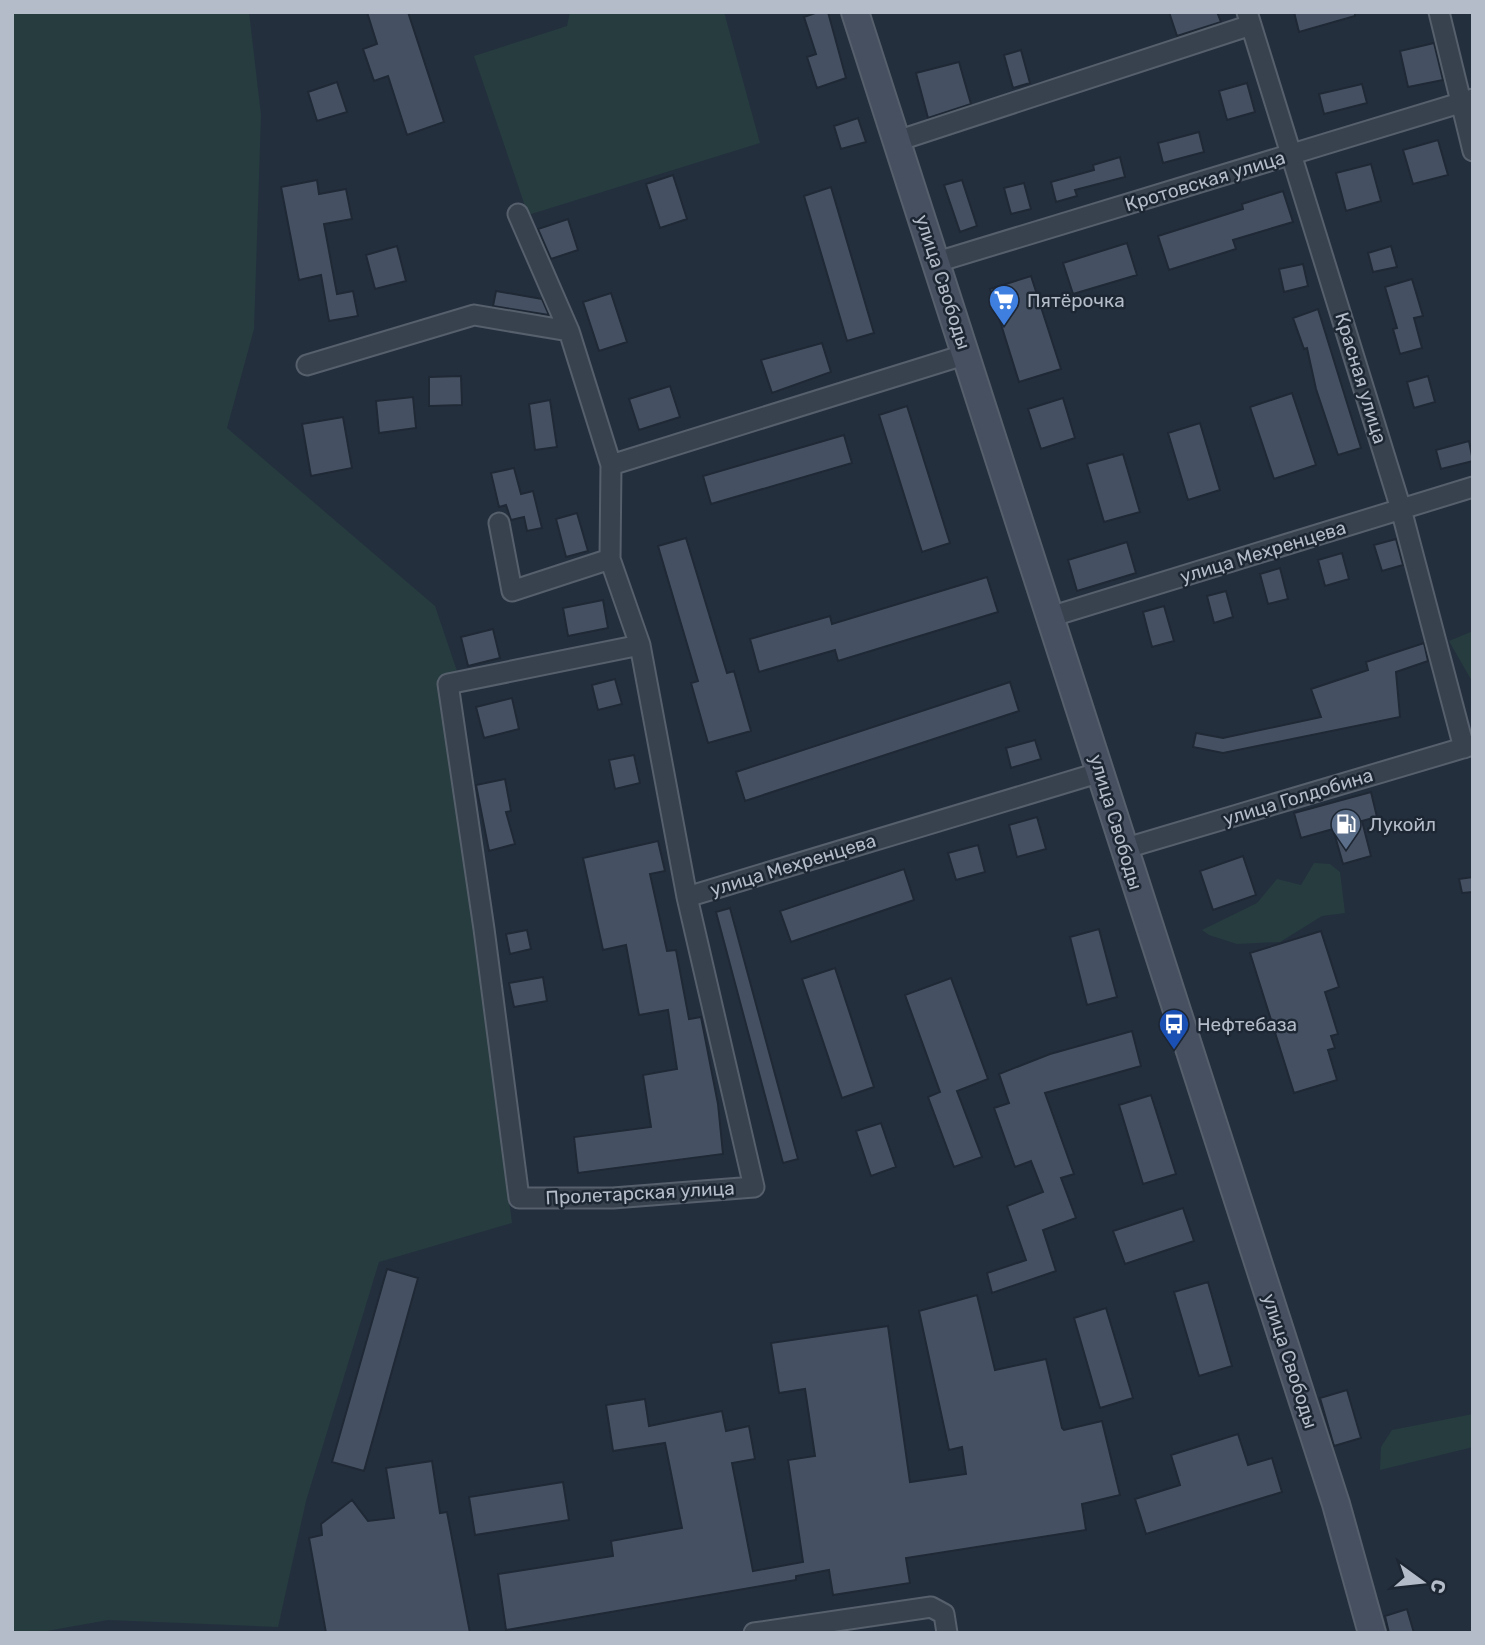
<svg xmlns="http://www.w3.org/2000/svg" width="1485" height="1645" viewBox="0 0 1485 1645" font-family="Rubik,sans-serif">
<rect width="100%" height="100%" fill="#242f3e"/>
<path fill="#263c3f" d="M12,12H249L261,115L254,329L227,428L435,606L458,674L440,687L475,932L512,1223L379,1262L306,1501L278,1627L108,1620L36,1633H12Z
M570,12H724L760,143L528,215L474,56L567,26Z
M1473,631V683L1449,641Z
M1314,863L1330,864L1340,872L1345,913L1322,916L1280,942L1237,944L1209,935L1202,930L1257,903L1277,879L1301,885Z
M1473,1414V1447L1380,1470L1381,1447L1392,1430Z"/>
<path fill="#455162" stroke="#1f2835" stroke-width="2" d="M367,12H408L444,122L407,135L388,76L374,81L363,49L377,44Z
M818,12H828L846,78L817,88L807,57L816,54L804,17Z
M1169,12H1217L1221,22L1177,36Z
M1294,12H1355V16L1299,32Z
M1434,43L1443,80L1408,87L1400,51Z
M1021,50L1030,83L1013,88L1004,55Z
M959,62L971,104L928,118L916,73Z
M337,82L347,112L317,121L308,92Z
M1247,83L1255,112L1227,120L1219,91Z
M1362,84L1367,103L1324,114L1319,94Z
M858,118L866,142L841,149L834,126Z
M1199,132L1204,152L1163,163L1158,143Z
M1438,140L1448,175L1413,184L1403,150Z
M1120,157L1125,177L1075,190L1077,196L1056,202L1051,182L1094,170L1093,165Z
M1371,164L1381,201L1346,211L1336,173Z
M673,175L687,219L660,228L646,184Z
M317,180L319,194L346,189L352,219L324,224L337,294L353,291L358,316L329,321L321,275L299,280L281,187Z
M962,180L977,226L960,232L944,185Z
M1024,183L1031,209L1011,214L1004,188Z
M831,187L874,333L847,341L804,196Z
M1283,191L1293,222L1233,240L1236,249L1169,270L1158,236L1243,209L1242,204Z
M568,219L578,250L551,259L538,229Z
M1127,243L1137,275L1073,294L1063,263Z
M397,246L406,281L375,289L366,255Z
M1391,246L1397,267L1373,272L1368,253Z
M1303,264L1308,286L1284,292L1279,269Z
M1031,276L1061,369L1019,382L990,289Z
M1412,279L1423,316L1414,318L1422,348L1400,354L1393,329L1397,328L1385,287Z
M496,291L542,299L549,315L493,306Z
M611,293L627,342L599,351L583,302Z
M1318,309L1361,448L1338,455L1316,389L1307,348L1304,349L1293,318Z
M822,343L831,372L772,393L761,360Z
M461,376L462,405L429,406V377Z
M1428,376L1435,402L1414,408L1407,382Z
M670,386L680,417L639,430L629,399Z
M1292,393L1316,465L1274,479L1250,407Z
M413,397L416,428L379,433L376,401Z
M1063,398L1075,438L1041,449L1028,409Z
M550,400L557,447L535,450L529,404Z
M907,406L950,543L922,552L879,415Z
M343,417L352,468L311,476L302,424Z
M1200,423L1220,490L1188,500L1168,433Z
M844,435L852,463L711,504L703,476Z
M1469,441L1473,461L1441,469L1436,450Z
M1123,454L1140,512L1104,522L1087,464Z
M514,468L521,494L533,491L542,528L527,531L524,517L511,520L506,505L499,507L491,473Z
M577,513L588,551L566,557L556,519Z
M686,538L727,673L734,671L751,731L708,743L691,683L698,681L658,546Z
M1396,539L1403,565L1382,571L1374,545Z
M1127,542L1136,573L1077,591L1068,560Z
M1342,553L1349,579L1325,586L1318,560Z
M1280,568L1288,599L1268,604L1260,574Z
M987,577L998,612L838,661L835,650L759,672L750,639L830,616L832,624Z
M1226,591L1233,617L1214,623L1207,596Z
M603,600L608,628L568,636L563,608Z
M1164,606L1174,641L1152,647L1143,612Z
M493,629L500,658L468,666L461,637Z
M1424,643L1428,661L1396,672L1400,717L1223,753L1193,747L1196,733L1223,738L1321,717L1311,689L1368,670L1366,662Z
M615,679L622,704L598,710L592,685Z
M1010,682L1019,711L745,801L736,772Z
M512,698L519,729L484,738L476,707Z
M1035,740L1041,759L1011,768L1006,748Z
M634,755L640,783L615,789L609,760Z
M505,779L511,811L506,812L515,844L489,851L476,785Z
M1371,792L1377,817L1362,821L1371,856L1343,864L1333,829L1301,838L1294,813Z
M1037,817L1046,849L1017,857L1009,825Z
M658,841L665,871L650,874L667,951L676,950L689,1019L701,1017L718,1104L723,1154L578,1173L574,1137L651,1127L643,1075L677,1069L668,1010L639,1015L626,945L603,950L583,858Z
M978,845L985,872L956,880L948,853Z
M1243,856L1256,895L1213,910L1200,871Z
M904,869L914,900L791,942L780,911Z
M1473,877V892L1462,893L1459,879Z
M730,908L798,1159L783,1163L716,912Z
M1099,929L1117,997L1087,1005L1070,937Z
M527,930L531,949L510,954L506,934Z
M1321,931L1339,987L1325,992L1338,1034L1331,1036L1335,1048L1328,1050L1337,1080L1294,1093L1250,953Z
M835,968L874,1087L842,1098L802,979Z
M543,977L547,1001L514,1007L509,983Z
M951,978L988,1079L957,1091L982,1157L954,1167L928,1097L940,1092L905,995Z
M1132,1031L1141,1066L1045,1093L1074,1174L1061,1178L1076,1218L1043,1230L1056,1271L992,1293L987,1273L1026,1260L1007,1206L1043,1192L1031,1161L1015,1167L994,1108L1009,1103L999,1074L1050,1054Z
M1151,1095L1176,1174L1143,1184L1119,1105Z
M881,1123L896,1167L871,1176L856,1131Z
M1183,1208L1194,1241L1125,1264L1113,1231Z
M387,1269L418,1278L364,1471L332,1462Z
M1208,1282L1232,1366L1199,1376L1174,1292Z
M977,1295L995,1370L1046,1359L1062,1428L1064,1430L1102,1421L1120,1495L1082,1504L1086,1530L906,1558L910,1583L833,1595L829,1570L796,1576V1580L506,1630L498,1574L613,1556L611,1541L682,1528L665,1443L613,1451L606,1405L645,1399L649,1426L722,1411L726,1431L749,1426L755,1459L732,1463L753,1571L803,1562L788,1460L815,1456L805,1389L779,1393L771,1343L888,1326L910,1482L966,1474L962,1447L949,1450L919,1311Z
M1106,1308L1133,1398L1100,1408L1074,1318Z
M1347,1390L1361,1438L1334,1446L1320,1398Z
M1238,1434L1248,1465L1272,1458L1282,1492L1146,1534L1135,1499L1180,1485L1171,1455Z
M432,1461L440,1513L447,1512L470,1633H326L309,1538L322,1535L321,1524L352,1500L368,1521L394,1518L386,1468Z
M563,1482L569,1520L475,1535L469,1497Z
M1407,1609L1414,1633H1389L1385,1616Z"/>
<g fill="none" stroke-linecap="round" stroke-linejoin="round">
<g stroke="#565f6c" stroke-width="23">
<path id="minor" d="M1247,12L1401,509L1464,748
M1439,12L1473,151
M897,141L1251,25
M518,214L569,331L611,465L610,559L640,645L687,897L754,1187L613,1198H519L484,929L448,684L640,645
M937,262L1473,99
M307,365L474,315L569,331
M611,465L967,354
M499,523L512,591L610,559
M1053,616L1473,487
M1123,849L1473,745
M687,897L1101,772
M754,1633L931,1607L944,1614L947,1633"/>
</g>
<g stroke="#565f6c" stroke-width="30">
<path id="secondary" d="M855,12L1336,1504L1372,1633"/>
</g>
<use href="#minor" stroke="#38414e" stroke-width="19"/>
<use href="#secondary" stroke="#465061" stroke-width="26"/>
</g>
<defs>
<g id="supermarket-pin" transform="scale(1.575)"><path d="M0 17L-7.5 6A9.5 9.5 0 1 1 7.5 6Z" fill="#3f7fe0" stroke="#1d2633"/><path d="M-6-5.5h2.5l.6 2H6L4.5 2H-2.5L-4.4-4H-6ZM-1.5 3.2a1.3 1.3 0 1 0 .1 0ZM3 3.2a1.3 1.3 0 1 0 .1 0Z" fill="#fff"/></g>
<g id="fuel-pin" transform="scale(1.575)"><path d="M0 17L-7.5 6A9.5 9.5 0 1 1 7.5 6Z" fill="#5c6f8a" stroke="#1d2633"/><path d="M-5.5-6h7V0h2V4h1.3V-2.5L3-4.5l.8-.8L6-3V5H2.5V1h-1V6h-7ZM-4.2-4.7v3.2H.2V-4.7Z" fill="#fff"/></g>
<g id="bus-pin" transform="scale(1.575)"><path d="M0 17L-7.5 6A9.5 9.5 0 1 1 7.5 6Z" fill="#1a4fb4" stroke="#1d2633"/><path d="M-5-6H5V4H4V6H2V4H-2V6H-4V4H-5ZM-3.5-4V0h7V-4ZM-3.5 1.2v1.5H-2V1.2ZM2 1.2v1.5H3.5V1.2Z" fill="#fff"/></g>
</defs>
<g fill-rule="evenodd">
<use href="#supermarket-pin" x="1004" y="300"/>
<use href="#fuel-pin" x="1346" y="824"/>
<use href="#bus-pin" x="1174" y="1024"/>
</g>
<g text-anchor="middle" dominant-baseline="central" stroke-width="5" stroke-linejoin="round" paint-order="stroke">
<g font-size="19" fill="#b4bcc9" stroke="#1d2633">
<text transform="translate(1205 181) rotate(-17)">Кротовская улица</text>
<text transform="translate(943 282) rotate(72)">улица Свободы</text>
<text transform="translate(1361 378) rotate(73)">Красная улица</text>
<text transform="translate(1263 552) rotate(-17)">улица Мехренцева</text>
<text transform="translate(1298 797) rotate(-17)">улица Голдобина</text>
<text transform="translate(1116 822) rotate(73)">улица Свободы</text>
<text transform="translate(793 865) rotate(-17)">улица Мехренцева</text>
<text transform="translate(640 1193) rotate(-3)">Пролетарская улица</text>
<text transform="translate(1290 1361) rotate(72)">улица Свободы</text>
</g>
<g font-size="19" fill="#b4bcc9" stroke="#1d2633" text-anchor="start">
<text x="1027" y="300">Пятёрочка</text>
<text x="1369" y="824">Лукойл</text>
<text x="1197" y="1024">Нефтебаза</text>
</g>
</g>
<rect width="1485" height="1645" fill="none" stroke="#b4bcc9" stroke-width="28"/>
<g transform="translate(1422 1582) rotate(105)" stroke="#1d2633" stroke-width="5" paint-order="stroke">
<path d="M0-5L12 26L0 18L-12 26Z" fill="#b4bcc9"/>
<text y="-10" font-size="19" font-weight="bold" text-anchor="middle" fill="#b4bcc9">С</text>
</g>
</svg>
